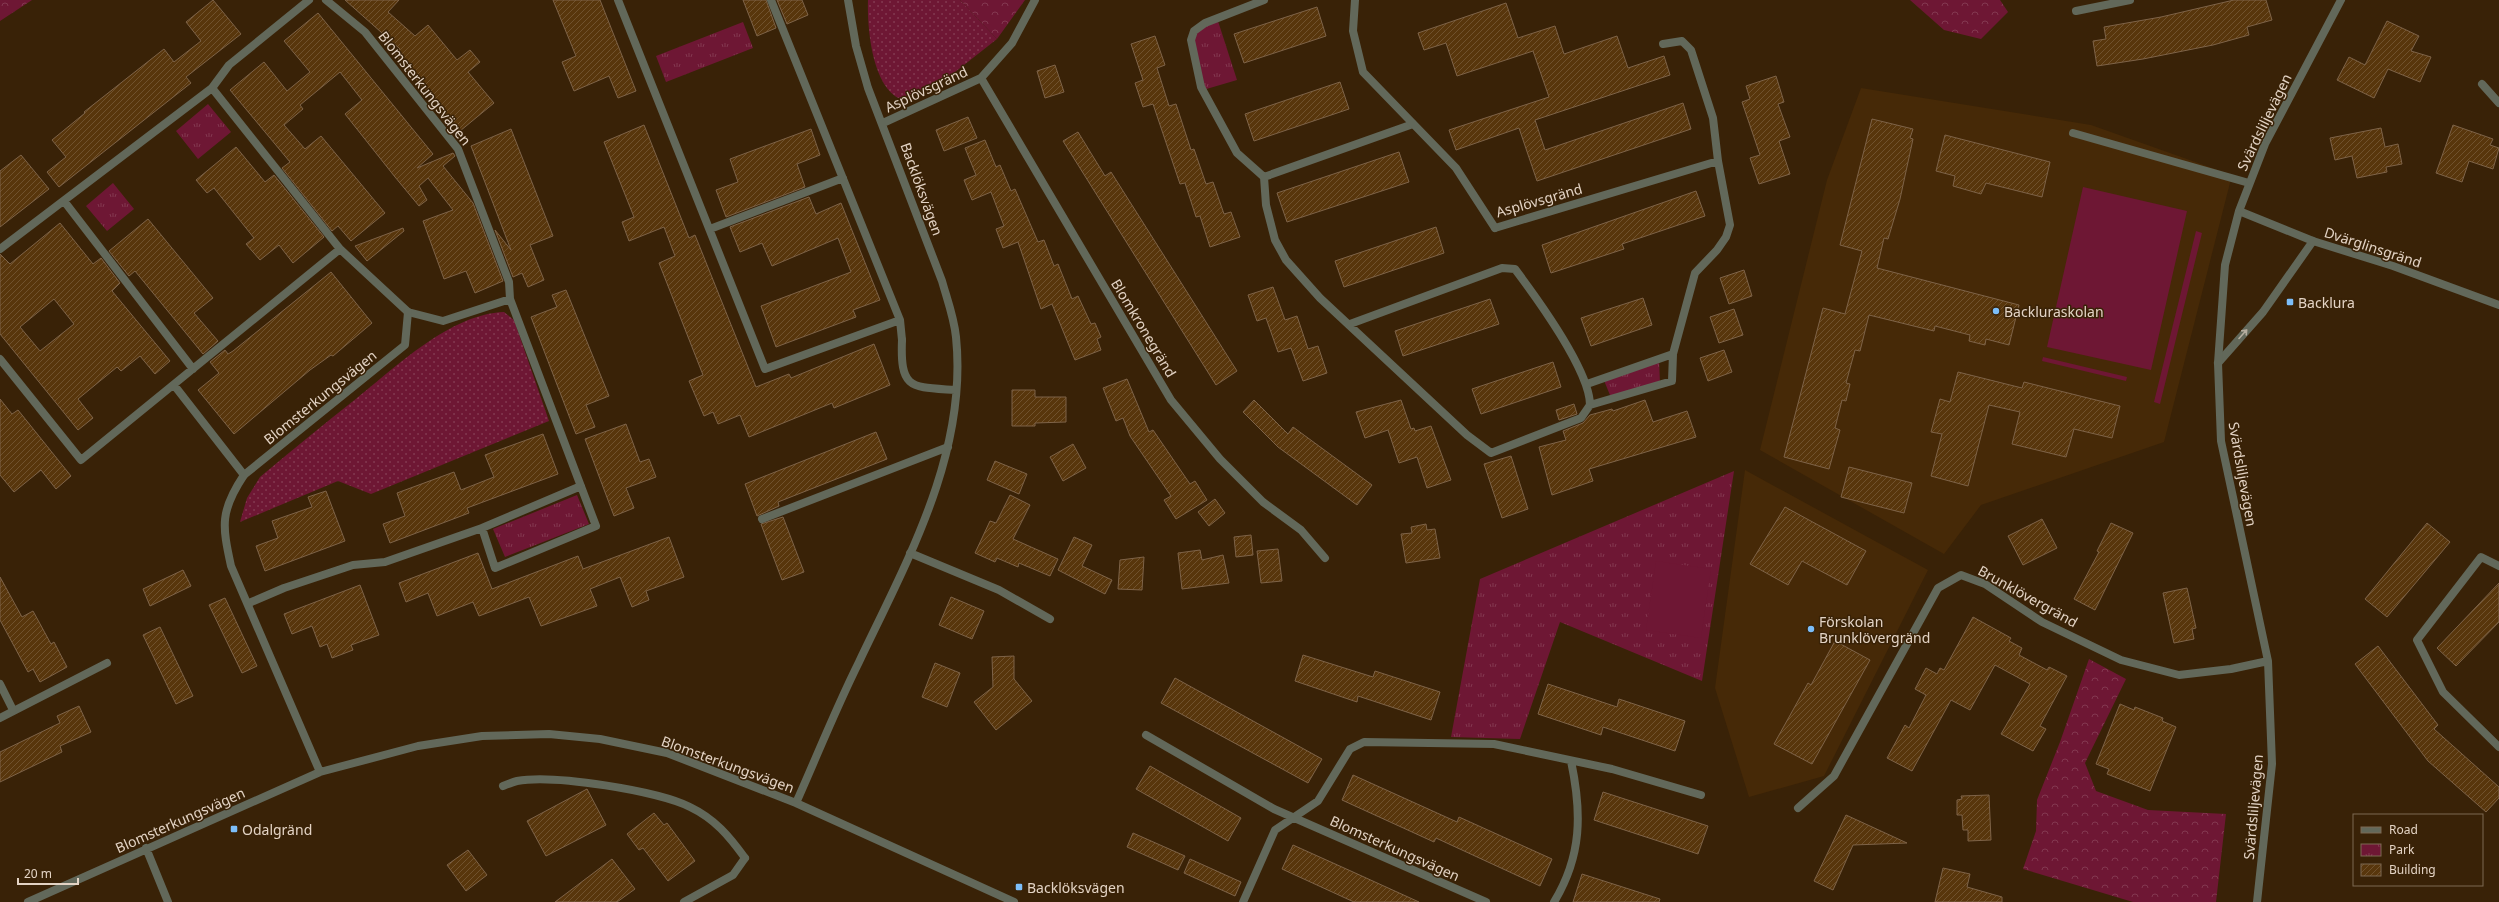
<svg xmlns="http://www.w3.org/2000/svg" width="2499" height="902" viewBox="0 0 2499 902" font-family="'Noto Sans',sans-serif">
<defs>
<pattern id="grass-dots" width="8" height="8" patternUnits="userSpaceOnUse"><rect width="8" height="8" fill="#6e1734"/><path d="M2 2h.1M6 6h.1" fill="none" stroke="#833850" stroke-width="1.8" stroke-linecap="round"/></pattern>
<pattern id="forest-crowns" width="20" height="18" patternUnits="userSpaceOnUse"><rect width="20" height="18" fill="#6e1734"/><path d="M2 6a3 3 0 1 1 6 0M12 15a3 3 0 1 1 6 0" fill="none" stroke="#833850"/></pattern>
<pattern id="park-tufts" width="24" height="20" patternUnits="userSpaceOnUse"><rect width="24" height="20" fill="#6e1734"/><path d="M3 7l-1-3M5 7V3M7 7l1-3M15 17l-1-3M17 17v-4M19 17l1-3" fill="none" stroke="#833850"/></pattern>
<pattern id="building-hatch" width="6" height="6" patternUnits="userSpaceOnUse"><rect width="6" height="6" fill="#58360c"/><path d="M-1 1l2-2M0 6l6-6M5 7l2-2" fill="none" stroke="#70522e"/></pattern>
</defs>
<rect width="100%" height="100%" fill="#392207"/>
<path fill="#462907" d="M1861,88L2091,125L2232,175L2164,442L1981,505L1944,554L1760,450L1827,180Z
M1745,470L1928,570L1824,776L1749,797L1715,688Z"/>
<path fill="url(#grass-dots)" d="M868,0H960L997,39L950,76L900,99C872,86 867,28 868,0Z
M504,312L514,320L549,421L371,494L338,481L240,522L247,498L260,477C292,450 324,424 357,398C396,367 450,314 504,312Z"/>
<path fill="url(#forest-crowns)" d="M0,0H32L0,21Z
M960,0H1025L997,39Z
M1910,0H2000L2008,12L1981,39L1944,30Z
M2089,659L2126,679L2085,763L2096,791L2148,810L2226,814L2216,902H2133L2023,869L2036,831L2037,800L2060,742Z"/>
<path fill="url(#park-tufts)" d="M1217,18L1237,80L1203,90L1191,40L1194,31Z
M743,22L753,48L666,82L656,56Z
M208,104L231,132L198,159L176,131Z
M113,183L134,209L107,231L86,206Z
M1659,359L1660,384L1612,400L1603,378Z
M1734,471L1702,681L1560,622L1520,739L1451,737L1480,579Z
M577,495L589,524L505,557L493,529Z"/>
<path fill="#6e1734" d="M2083,187L2187,211L2151,370L2047,347Z
M2196,231L2202,233L2160,404L2154,402Z
M2043,357L2127,377L2126,381L2042,361Z
M1656,561L1711,569L1701,638L1646,630Z"/>
<path fill="url(#building-hatch)" stroke="#7e6348" fill-rule="evenodd" d="M213,0L241,34L186,77L191,83L59,187L47,172L66,157L52,140L85,113L84,112L164,49L174,62L201,41L186,22Z
M345,0H399L388,12L415,36L428,25L457,60L470,50L480,62L468,72L494,103L460,131L394,53L400,49Z
M553,0H600L636,91L618,98L609,76L574,91L562,62L576,56Z
M743,0H766L776,28L757,36Z
M777,0H802L808,15L787,24Z
M2234,0H2266L2272,20L2247,27L2249,35L2213,45L2143,59L2097,66L2093,41L2106,39L2104,27L2161,17Z
M1506,3L1518,38L1555,26L1564,54L1617,36L1628,68L1664,56L1670,75L1535,120L1545,150L1683,103L1691,129L1537,181L1519,128L1456,150L1449,130L1549,97L1533,51L1457,76L1446,43L1424,50L1418,33Z
M1317,7L1326,36L1244,63L1234,34Z
M318,13L433,154L417,168L453,153L455,156L443,166L473,203L503,281L475,293L466,271L444,279L423,221L453,210L428,178L419,186L427,200L419,206L395,177L345,114L362,100L340,72L300,105L303,109L284,125L305,149L321,136L385,213L351,241L338,226L332,231L282,168L290,162L230,90L264,62L287,91L310,72L284,41Z
M2387,21L2419,36L2411,51L2431,57L2420,82L2388,69L2374,98L2337,80L2349,57L2365,65Z
M1155,36L1165,65L1157,68L1169,106L1176,104L1191,150L1194,149L1206,184L1213,182L1224,214L1231,212L1240,237L1210,247L1200,216L1196,217L1185,183L1180,184L1153,104L1143,107L1135,83L1143,80L1131,44Z
M1055,65L1064,92L1045,98L1037,71Z
M1776,76L1784,102L1778,104L1790,137L1779,141L1790,174L1759,184L1750,158L1760,155L1742,102L1750,99L1746,86Z
M1340,82L1349,109L1254,141L1245,114Z
M968,117L977,138L944,151L936,130Z
M1872,119L1913,129L1910,138L1913,139L1900,199L1888,239L1884,238L1877,268L2019,305L2009,345L1986,339L1985,345L1969,341L1970,335L1935,326L1934,331L1869,315L1860,351L1855,350L1846,383L1850,384L1846,401L1842,400L1835,428L1840,430L1829,469L1784,457L1823,308L1845,314L1862,251L1840,245Z
M644,125L689,238L695,235L756,387L789,374L791,378L874,344L890,385L834,408L832,403L749,437L740,415L718,424L713,412L704,416L689,381L703,375L659,263L675,256L664,227L629,241L622,222L634,217L604,142Z
M2453,125L2493,139L2490,145L2499,148L2493,169L2469,161L2462,182L2436,173Z
M2381,128L2385,147L2398,144L2402,164L2386,167L2387,172L2357,178L2352,156L2335,160L2330,138Z
M511,129L553,236L530,245L544,280L528,287L522,273L513,277L495,230L511,250L471,146Z
M811,129L820,155L797,164L805,187L726,217L716,190L738,182L730,159Z
M1078,132L1105,176L1111,172L1237,371L1216,385L1063,141Z
M1945,135L2050,162L2042,197L1986,183L1981,194L1953,186L1955,176L1936,171Z
M985,140L996,167L1000,165L1011,191L1015,189L1038,242L1044,240L1054,266L1058,264L1072,299L1078,296L1091,324L1095,323L1101,337L1097,339L1101,350L1075,360L1052,304L1041,309L1018,242L1003,248L996,229L1004,226L991,192L972,200L964,180L976,175L965,148Z
M236,147L265,182L274,175L324,237L293,263L279,245L260,260L246,244L254,238L214,188L207,193L196,180Z
M1399,152L1409,182L1287,222L1277,193Z
M21,155L49,189L0,227V171Z
M1696,191L1705,216L1622,244L1624,249L1551,273L1542,245Z
M809,197L816,214L841,203L880,300L853,310L856,317L776,347L761,306L851,272L838,238L772,266L762,243L740,252L730,227Z
M148,219L213,298L194,313L218,341L203,354L135,271L129,276L109,251Z
M60,223L93,264L101,258L120,283L112,291L170,361L155,374L140,356L121,371L117,367L78,399L93,418L78,430L0,334V254L10,264ZM54,299L74,324L40,351L20,327Z
M1436,227L1444,253L1344,287L1335,261Z
M403,228L404,231L367,261L355,246Z
M1744,270L1752,296L1729,304L1720,278Z
M331,272L372,323L333,356L331,355L310,370L234,434L198,390L219,373L210,362L225,350L228,354L233,351Z
M1273,287L1285,320L1297,316L1308,349L1318,346L1327,373L1303,381L1291,348L1278,352L1266,318L1257,321L1248,295Z
M566,290L609,396L586,405L595,427L576,434L531,317L557,307L552,295Z
M1643,298L1652,325L1591,346L1581,318Z
M1490,299L1499,324L1403,356L1395,331Z
M1734,309L1743,335L1719,343L1710,317Z
M1724,350L1732,372L1708,381L1700,358Z
M1553,362L1561,387L1481,414L1472,389Z
M1958,372L2022,388L2024,382L2120,406L2112,438L2074,429L2066,457L2012,444L2020,412L1989,405L1968,486L1931,476L1942,434L1931,432L1940,399L1950,402Z
M1127,379L1149,432L1153,430L1190,484L1195,481L1207,500L1176,519L1164,500L1171,496L1130,436L1123,418L1116,421L1103,388Z
M1012,390H1035V397H1066V422L1035,423V426H1012Z
M0,399L12,414L18,410L71,476L56,489L41,470L14,492L0,475Z
M1254,400L1288,434L1293,427L1372,485L1357,505L1278,447L1243,412Z
M1401,400L1411,429L1414,428L1415,431L1431,426L1451,480L1427,488L1417,457L1399,463L1388,430L1365,438L1356,412Z
M1645,400L1653,422L1687,411L1696,437L1589,469L1593,481L1552,495L1539,447L1566,440L1563,431L1583,423L1590,415L1612,409L1613,411Z
M1574,404L1577,414L1559,420L1556,410Z
M626,424L640,462L649,459L656,477L626,488L634,508L614,516L585,439Z
M876,432L887,459L778,502L779,506L757,516L745,484Z
M543,434L558,474L467,508L469,513L390,543L383,524L405,516L397,493L454,472L461,490L494,477L485,455Z
M1073,444L1086,468L1063,481L1050,457Z
M1511,456L1528,509L1502,518L1484,464Z
M995,461L1027,474L1019,494L987,480Z
M1849,467L1912,483L1904,513L1841,497Z
M326,491L345,541L265,571L256,546L278,538L272,521L312,507L308,497Z
M1010,495L1030,505L1013,539L1058,559L1050,576L1019,563L1018,567L997,558L995,562L975,553L990,521L996,523Z
M1215,499L1225,513L1209,526L1198,512Z
M1785,507L1866,551L1847,585L1802,561L1788,585L1750,564Z
M783,517L804,572L782,580L761,524Z
M2042,519L2057,548L2023,565L2008,536Z
M2111,523L2133,533L2095,610L2074,599L2099,552L2097,551Z
M2427,523L2450,542L2387,617L2365,599Z
M1426,524L1427,530L1435,529L1440,558L1406,563L1401,534L1412,533L1411,527Z
M1251,535L1253,555L1236,557L1234,537Z
M669,537L684,577L646,591L649,600L632,607L620,577L590,589L597,606L541,626L529,597L479,616L473,602L437,616L428,593L406,602L399,583L478,553L492,589L578,556L583,569Z
M1074,537L1092,545L1082,566L1112,580L1105,594L1058,570Z
M1278,549L1282,581L1261,583L1257,551Z
M1200,550L1202,560L1223,555L1229,583L1182,589L1178,553Z
M1144,557L1142,590L1118,589L1120,560Z
M183,570L191,586L150,606L143,589Z
M0,577L22,617L33,611L51,644L54,642L67,667L40,682L33,669L28,672L0,620Z
M2499,583V622L2456,666L2437,648Z
M360,585L379,635L351,645L353,650L332,658L327,644L320,647L312,626L292,634L284,614Z
M2187,588L2196,628L2192,629L2194,639L2174,643L2163,593Z
M951,597L984,611L972,639L939,625Z
M225,598L257,666L242,673L209,605Z
M1973,617L2011,638L2009,641L2022,648L2019,655L2047,670L2049,667L2067,676L2040,726L2046,729L2033,751L2001,734L2030,684L1995,665L1970,710L1951,700L1912,771L1887,758L1905,725L1909,728L1926,695L1915,689L1926,668L1937,674L1940,668L1944,670Z
M160,627L193,696L176,704L143,635Z
M1835,641L1870,660L1812,764L1774,744L1808,683L1811,685Z
M2378,646L2438,725L2434,729L2499,787V798L2486,812L2428,761L2355,664Z
M1303,655L1373,677L1375,671L1440,692L1431,720L1358,696L1357,702L1295,681Z
M1014,656V679L1032,701L996,730L974,702L993,687L992,657Z
M935,663L960,673L947,707L922,697Z
M1175,678L1322,759L1308,783L1161,703Z
M1548,684L1617,707L1619,699L1685,721L1675,751L1603,727L1601,735L1538,714Z
M2120,704L2134,710L2135,707L2163,718L2162,721L2176,727L2150,791L2107,774L2109,769L2096,764Z
M79,706L91,732L60,746L62,752L0,782V752L60,723L57,716Z
M1150,766L1241,818L1228,841L1136,789Z
M1353,775L1457,822L1459,817L1552,859L1540,886L1436,838L1434,842L1342,800Z
M587,789L606,825L546,856L527,821Z
M1603,792L1708,826L1698,854L1594,820Z
M1989,795L1991,840L1968,841V830H1963L1962,815H1957V800L1962,799L1961,796Z
M654,813L664,825L667,823L695,861L668,881L643,848L639,850L627,834Z
M1846,815L1907,843L1853,845L1833,890L1814,881Z
M1133,833L1185,856L1178,870L1127,847Z
M1293,845L1353,872L1419,902H1354L1282,869Z
M468,850L487,875L466,891L447,865Z
M612,859L635,889L617,902H555Z
M1190,859L1241,882L1235,896L1184,873Z
M1943,868L1970,874L1967,887L2002,897V902H1935Z
M1582,874L1660,899L1659,902H1573Z"/>
<g fill="none" stroke-linecap="round" stroke-linejoin="round">
<path stroke="#62685a" stroke-width="8" d="M618,0L765,369L900,320
M771,0L900,320L902,340
M1264,0L1205,23L1194,31L1191,40L1201,87L1237,153L1264,177L1266,205L1275,240L1286,260L1320,298L1467,435L1491,453L1581,418L1590,405C1590,371 1536,297 1515,269L1502,268L1350,324
M2076,11L2130,0
M212,88L340,249L408,312L443,321L510,299
M2073,133L2249,183
M1264,177L1413,124
M64,201L193,369
M1495,228L1718,161
M710,229L843,178
M0,249L212,88L229,65L309,0
M0,359L81,460L340,249
M2218,363L2263,312L2313,241
M1587,384L1673,354L1695,273L1717,250L1726,237L1730,225L1718,161L1713,118L1691,50L1682,41L1663,44
M174,385L244,475
M1590,405L1672,381L1673,354
M482,528L581,486
M249,603L284,588L353,565L385,562L482,528L495,568L596,526L510,299L509,282L458,149L365,32L326,0
M0,718L107,663
M1146,735L1274,809L1486,902
M503,786C508,784 513,782 517,781C553,774 659,791 690,807C715,819 729,836 745,858
M1243,902L1275,830L1318,801L1350,749L1364,742L1494,744L1612,769L1701,795
M1554,902C1582,856 1582,813 1571,761"/>
<path stroke="#62685a" stroke-width="8" d="M1355,0L1353,31L1363,72L1456,168L1495,228
M981,78L1171,400L1220,459L1263,502L1301,530L1325,558
M2482,84L2499,103
M883,123L981,78L1012,43L1035,0
M2239,211L2313,241L2393,266L2499,305
M902,340C900,390 911,387 955,390
M762,519L948,447
M910,553L999,590L1050,619
M2499,566L2481,557L2417,640L2443,692L2499,747
M0,684L13,710
M320,772L231,566C222,525 220,511 244,475L405,345L408,312
M796,803C817,756 836,708 859,662C907,561 968,453 956,337C954,317 947,299 942,281L868,88L856,46L848,0
M1798,808L1834,776L1938,588L1961,575L1985,584L2042,622L2121,660L2179,675L2231,669L2268,661
M146,848L168,902
M28,902L320,772L418,746L482,736L549,734L600,739L667,753L796,803L1014,902
M684,902L733,875L745,858
M2257,902L2272,764L2268,661L2221,441L2218,363L2225,265L2239,211L2265,144L2341,0"/>
</g>
<defs><path id="oneway-shaft" d="M-6 0H5M1.5-3L5.5 0L1.5 3" fill="none" stroke-width="1.6" stroke-linecap="round" stroke-linejoin="round"/></defs>
<use stroke="#b6ae9f" href="#oneway-shaft" transform="translate(2243 334) rotate(-48)"/>
<g fill="#7cbef9" stroke="#392207" stroke-width="1.5">
<rect x="2286" y="298" width="8" height="8" rx="2"/>
<circle cx="1996" cy="311" r="4"/>
<circle cx="1811" cy="629" r="4"/>
<rect x="230" y="825" width="8" height="8" rx="2"/>
<rect x="1015" y="883" width="8" height="8" rx="2"/>
</g>
<g text-anchor="middle" dominant-baseline="central" stroke-width="3" stroke-linejoin="round" paint-order="stroke">
<g font-size="14" fill="#e3d3c4" stroke="#392207">
<text transform="translate(425 88) rotate(52)">Blomsterkungsvägen</text>
<text transform="translate(926 89) rotate(-25)">Asplövsgränd</text>
<text transform="translate(2264 122) rotate(-64)">Svärdsliljevägen</text>
<text transform="translate(922 189) rotate(70)">Backlöksvägen</text>
<text transform="translate(1539 200) rotate(-16)">Asplövsgränd</text>
<text transform="translate(2373 247) rotate(18)">Dvärglinsgränd</text>
<text transform="translate(1144 328) rotate(59)">Blomkronegränd</text>
<text transform="translate(320 397) rotate(-39)">Blomsterkungsvägen</text>
<text transform="translate(2243 474) rotate(80)">Svärdsliljevägen</text>
<text transform="translate(2028 596) rotate(29)">Brunklövergränd</text>
<text transform="translate(728 764) rotate(20)">Blomsterkungsvägen</text>
<text transform="translate(2253 807) rotate(-85)">Svärdsliljevägen</text>
<text transform="translate(180 820) rotate(-24)">Blomsterkungsvägen</text>
<text transform="translate(1395 848) rotate(24)">Blomsterkungsvägen</text>
</g>
<g font-size="14" fill="#e3d3c4" stroke="#392207" text-anchor="start">
<text x="2298" y="302">Backlura</text>
<text x="2004" y="311">Backluraskolan</text>
<text x="1819" y="621">Förskolan<tspan x="1819" dy="16">Brunklövergränd</tspan></text>
<text x="242" y="829">Odalgränd</text>
<text x="1027" y="887">Backlöksvägen</text>
</g>
</g>
<rect x="2353" y="814" width="130" height="72" fill="#392207" stroke="#7d6953"/>
<rect x="2361" y="827" width="20" height="6" fill="#62685a" stroke="#7d6953"/>
<text x="2389" y="834" font-size="12" fill="#e3d3c4">Road</text>
<rect x="2361" y="844" width="20" height="12" fill="url(#park-tufts)" stroke="#7d6953"/>
<text x="2389" y="854" font-size="12" fill="#e3d3c4">Park</text>
<rect x="2361" y="864" width="20" height="12" fill="url(#building-hatch)" stroke="#7d6953"/>
<text x="2389" y="874" font-size="12" fill="#e3d3c4">Building</text>
<path d="M18 878v6h60v-6" fill="none" stroke="#e3d3c4" stroke-width="2"/>
<text x="24" y="878" font-size="12" fill="#e3d3c4" stroke="#392207" stroke-width="3" paint-order="stroke">20 m</text>
</svg>
